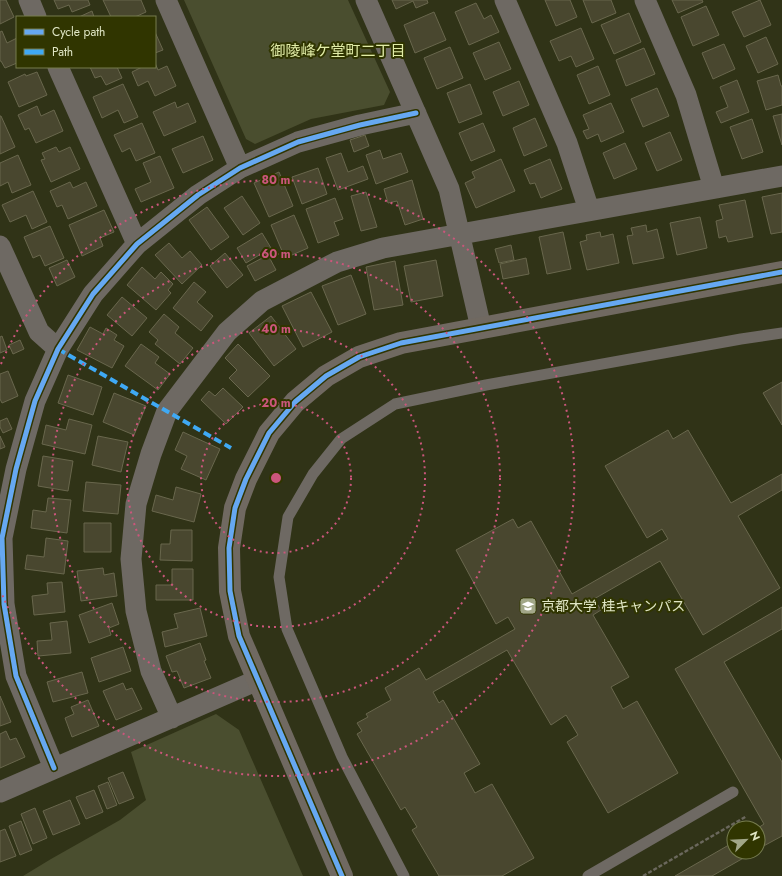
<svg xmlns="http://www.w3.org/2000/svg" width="782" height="876" viewBox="0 0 782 876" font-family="Jost,'Noto Sans JP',sans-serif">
<rect width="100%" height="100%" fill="#303317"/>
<path fill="#4a4e2f" d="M184,0H348L390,92L384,105L311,119L255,144L246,139Z
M216,714L239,730L303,876H23L51,859L120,820L146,800L131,752Z"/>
<path fill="#49472f" stroke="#69674d" d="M0,0H6L14,17L0,24Z
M54,0H88L90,5L72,12L69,5L58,9Z
M103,0H141L146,12L135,17H111Z
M392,0H427L428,3L416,8L413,1L396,9Z
M545,0H570L577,17L556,26Z
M583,0H611L616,13L592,23Z
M672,0H702L703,2L678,13Z
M760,0L771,25L744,37L732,12Z
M476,3L484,19L491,15L499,32L469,45L455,12Z
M706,6L719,35L693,46L681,17Z
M92,11L94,17H79Z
M434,12L446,40L415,53L404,25Z
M629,13L641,42L614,54L601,25Z
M581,28L594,59L576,67L571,56L559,61L550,41Z
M2,31L7,43L17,38V63L5,68L1,61H0V32Z
M155,32L163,50L155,53Z
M766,37L778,64L758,73L746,46Z
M499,42L511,69L485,80L473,53Z
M724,44L735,69L713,79L702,53Z
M450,47L463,78L437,89L424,58Z
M644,48L655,74L626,86L616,60Z
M155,63L158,70L167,66L176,86L155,96L148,81L138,86L132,72L142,67H155Z
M598,66L610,95L589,104L577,75Z
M90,67H117L122,78L106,85L101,76L95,78Z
M37,72L47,95L19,107L8,82L25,74L26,76Z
M778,75L781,86H782V105L766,110L757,81Z
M737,80L749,112L721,123L716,112L728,107L720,87Z
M519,81L529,105L503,116L493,92Z
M123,84L138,117L124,123L118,110L102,118L93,97Z
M470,84L482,114L459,123L447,93Z
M657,88L669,116L643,127L631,99Z
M175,102L177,108L188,103L196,122L164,136L153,112Z
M611,103L624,132L601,142L598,134L587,139L583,131L589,129L583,115Z
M37,106L41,116L54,110L63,131L36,143L29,128L25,130L18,115Z
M782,114V145L773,116Z
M0,116H1L15,147L0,154Z
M535,118L547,146L524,156L513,128Z
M752,119L763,152L742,159L730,127Z
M142,123L155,153L136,161L130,148L122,152L114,135Z
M483,123L495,151L471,161L459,133Z
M670,132L682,160L657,171L645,143Z
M365,135L369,146L354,152L350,140Z
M203,136L213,160L183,173L172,149Z
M625,143L637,169L614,179L603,153Z
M56,147L59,152L70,147L80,169L51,182L41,160L45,159L42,153Z
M380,150L383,159L401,153L408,172L376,184L366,155Z
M341,153L348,172L363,166L368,179L338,190L326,158Z
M18,155L31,185L12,193L8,182L0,186V163Z
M160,156L174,188L141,202L135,189L151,182L143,163Z
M501,159L515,191L476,208L465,183L475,178L472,172Z
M550,159L562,189L541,198L535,183L530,184L524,170Z
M318,168L327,194L302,204L292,177Z
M279,172L293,206L269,217L254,183Z
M412,180L423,219L405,225L397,201L388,203L384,189Z
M70,182L73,188L86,182L97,206L68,219L62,205L57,207L50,191Z
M33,191L47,222L32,229L26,215L10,222L2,205Z
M366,192L377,227L361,231L351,196Z
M782,193V232L771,234L762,197Z
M242,196L260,223L243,235L224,208Z
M335,198L343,219L334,222L339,235L318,243L306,209Z
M745,200L753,237L728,242L726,236L719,238L716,221L723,219L719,205Z
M207,207L229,237L211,250L189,220Z
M104,210L114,232L100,238L103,246L82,256L69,225Z
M294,215L308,248L285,258L271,225Z
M700,217L707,248L677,255L670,223Z
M646,225L647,232L657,229L664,258L633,264L627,236L633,235L631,228Z
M50,226L64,258L45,266L40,255L33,258L24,237Z
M563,232L571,269L547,274L539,237Z
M600,232L601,237L613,234L619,263L587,270L580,242L587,240L586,235Z
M262,233L271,248L246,263L237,248Z
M169,243L182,258L190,251L202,265L182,284L155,255Z
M511,245L514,260L499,263L495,249Z
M225,253L243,275L227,288L210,266Z
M268,255L276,270L255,281L247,266Z
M526,258L529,274L503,279L500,264Z
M67,260L75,277L57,286L49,268Z
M436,260L443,296L411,302L404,266Z
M395,261L403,305L374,310L366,267Z
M142,267L155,279L161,272L173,284L168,290L171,293L156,310L127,285Z
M351,275L366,314L338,325L322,286Z
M194,282L206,292L197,302L213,316L201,331L173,308Z
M311,292L332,332L303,347L282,306Z
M122,297L147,318L132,336L107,315Z
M164,314L179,327L175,333L193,348L180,364L155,344L158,340L149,332Z
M271,316L296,349L274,366L249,333Z
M90,327L103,334L106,328L117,335L114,340L124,346L112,368L77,350Z
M2,336L7,350L0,353V337Z
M20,340L24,349L13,354L9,345Z
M141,344L159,357L155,363L170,374L158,390L125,366Z
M238,344L270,376L248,397L229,378L237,370L225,358Z
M8,371L18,396L2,403L0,399V374Z
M68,375L102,387L93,415L58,403Z
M782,382V425L763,393Z
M223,388L243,407L226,424L201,400L209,391L215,396Z
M114,393L146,406L134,435L103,422Z
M7,418L12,429L3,433L0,427V421Z
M69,419L92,425L85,454L42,444L46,425L66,430Z
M668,430L673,439L688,430L731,503L782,474V490L738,516L780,588L703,635L660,561L594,599L601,610L593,615L629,677L611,687L623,709L637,701L678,773L608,813L567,742L578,735L566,715L551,725L507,650L433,692L439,703L443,700L480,764L464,773L475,793L492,784L534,858L502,876H439L412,830L417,827L405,807L401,810L357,734L362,731L357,723L368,717L366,714L391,700L385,688L419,668L426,680L515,629L508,617L496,624L456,550L513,519L518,528L531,521L572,594L668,539L662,529L647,538L605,466Z
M183,432L220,449L206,480L181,469L187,456L175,450Z
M0,436L5,447L0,449Z
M98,436L128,442L121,472L92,465Z
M43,456L73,461L68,491L38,486Z
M86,482L121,485L118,514L83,511Z
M176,487L201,494L194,522L152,511L156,495L173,500Z
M48,498L71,500L67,533L31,528L33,510L46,512Z
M84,523H111V552H84Z
M171,530H192V561L160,560L161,544H170Z
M46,538L68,541L64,574L25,569L27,555L44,557Z
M103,568L104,575L114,573L117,596L81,601L77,571Z
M172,569H193V600H156V585H172Z
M62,582L65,612L34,615L32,596L48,594L47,583Z
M112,603L119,624L109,628L111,635L89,643L79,615Z
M782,607V629L724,662L782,762V836L758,849V828L764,824L675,669Z
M200,608L207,636L165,647L162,632L178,628L174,614Z
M67,621L71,653L38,656L37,641L52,640L50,623Z
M200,643L206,660L204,661L211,678L184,688L177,671L172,672L166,656Z
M123,647L131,671L99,682L91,658Z
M82,672L88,693L53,702L47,682Z
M123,683L126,690L132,688L142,709L116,720L103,691Z
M0,696L11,722L0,726Z
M88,700L99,726L72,737L65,718L74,714L71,707Z
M6,731L10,740L16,738L25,757L0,768V734Z
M123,772L134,798L119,804L108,778Z
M108,782L117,805L107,809L98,786Z
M94,790L103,812L86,819L76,797Z
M70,800L80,824L53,835L43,811Z
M35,808L47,838L33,844L21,814Z
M21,821L32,850L20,855L9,826Z
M5,829L16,856L0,862V831Z
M734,842V852H754L712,876H675Z"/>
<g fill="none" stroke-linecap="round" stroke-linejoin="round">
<path stroke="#6b685d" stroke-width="2.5" stroke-dasharray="4 2" stroke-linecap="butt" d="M643,876L747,816"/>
<path stroke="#6e6963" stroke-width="11" d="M404,876L342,757L287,629L279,577L288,517L313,474L341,439L395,404L486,385L741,339L782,333
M588,876L733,792"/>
<path stroke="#6e6963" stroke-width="21" d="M29,0L36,17
M166,0L240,168
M366,0L449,189L481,328
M505,0L567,143L589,210
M645,0L686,95L714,188
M58,67L137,244
M0,246L39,332L58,349
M172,718L151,671L136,611L131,559L136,504L151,454L167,411L227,332L262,301L337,262L383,248L782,176
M54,768L16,676L4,604L2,538L16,469L35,401L58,349L93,294L137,244L198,195L240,168L298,142L360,125L416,113
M0,792L258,680"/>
<path stroke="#706961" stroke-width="22" d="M342,876L239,636L230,591L229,548L235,508L246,479L269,433L295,402L326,376L359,357L401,343L782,272"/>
<path stroke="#3fa9f5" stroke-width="4" stroke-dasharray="8 4" stroke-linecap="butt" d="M58,349L231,448"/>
<g stroke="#303500" stroke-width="8">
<path id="cycleway" d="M54,768L16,676L4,604L2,538L16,469L35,401L58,349L93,294L137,244L198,195L240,168L298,142L360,125L416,113
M342,876L239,636L230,591L229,548L235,508L246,479L269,433L295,402L326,376L359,357L401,343L782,272"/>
</g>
<use href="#cycleway" stroke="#66a8f1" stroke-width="5"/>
</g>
<g fill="none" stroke="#cb567b" stroke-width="2" stroke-dasharray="2 4">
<circle cx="276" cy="478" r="75"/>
<circle cx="276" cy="478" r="149"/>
<circle cx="276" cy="478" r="224"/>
<path d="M1 364A298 298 0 1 1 1 592"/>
</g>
<defs>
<g id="university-square" transform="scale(0.9)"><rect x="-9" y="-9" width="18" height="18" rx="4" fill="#a2a788" stroke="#303500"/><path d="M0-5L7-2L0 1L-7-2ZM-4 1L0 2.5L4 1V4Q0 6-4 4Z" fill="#fff"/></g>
</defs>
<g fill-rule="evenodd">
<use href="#university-square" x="528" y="606"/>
</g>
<g text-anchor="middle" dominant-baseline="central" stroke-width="4" stroke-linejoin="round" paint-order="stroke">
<g font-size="14" fill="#e0e6c5" stroke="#303500" text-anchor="start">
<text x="541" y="606">京都大学 桂キャンパス</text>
</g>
<g font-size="15" fill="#e1eca7" stroke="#303500">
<text x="338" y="51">御陵峰ケ堂町二丁目</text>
</g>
</g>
<circle cx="276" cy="478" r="6" fill="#cb567b" stroke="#303500" stroke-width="2"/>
<g font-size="12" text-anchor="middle" font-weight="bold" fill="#cb567b" stroke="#303500" stroke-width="4" stroke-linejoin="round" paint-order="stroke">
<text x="276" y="184">80 m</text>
<text x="276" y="258">60 m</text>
<text x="276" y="333">40 m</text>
<text x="276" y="407">20 m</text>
</g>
<rect x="16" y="16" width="140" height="52" fill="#303500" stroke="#767c4f"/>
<rect x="24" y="29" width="20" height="6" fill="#66a8f1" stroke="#767c4f"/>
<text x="52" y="36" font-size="12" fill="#e0e6c5">Cycle path</text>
<rect x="24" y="49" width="20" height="6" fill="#3fa9f5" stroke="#767c4f"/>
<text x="52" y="56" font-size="12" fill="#e0e6c5">Path</text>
<g transform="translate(746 840) rotate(66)"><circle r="19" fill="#303500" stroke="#767c4f"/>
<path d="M0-3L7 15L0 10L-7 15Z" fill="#a2a788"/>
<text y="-6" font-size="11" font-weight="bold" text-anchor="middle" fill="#e0e6c5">N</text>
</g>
</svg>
